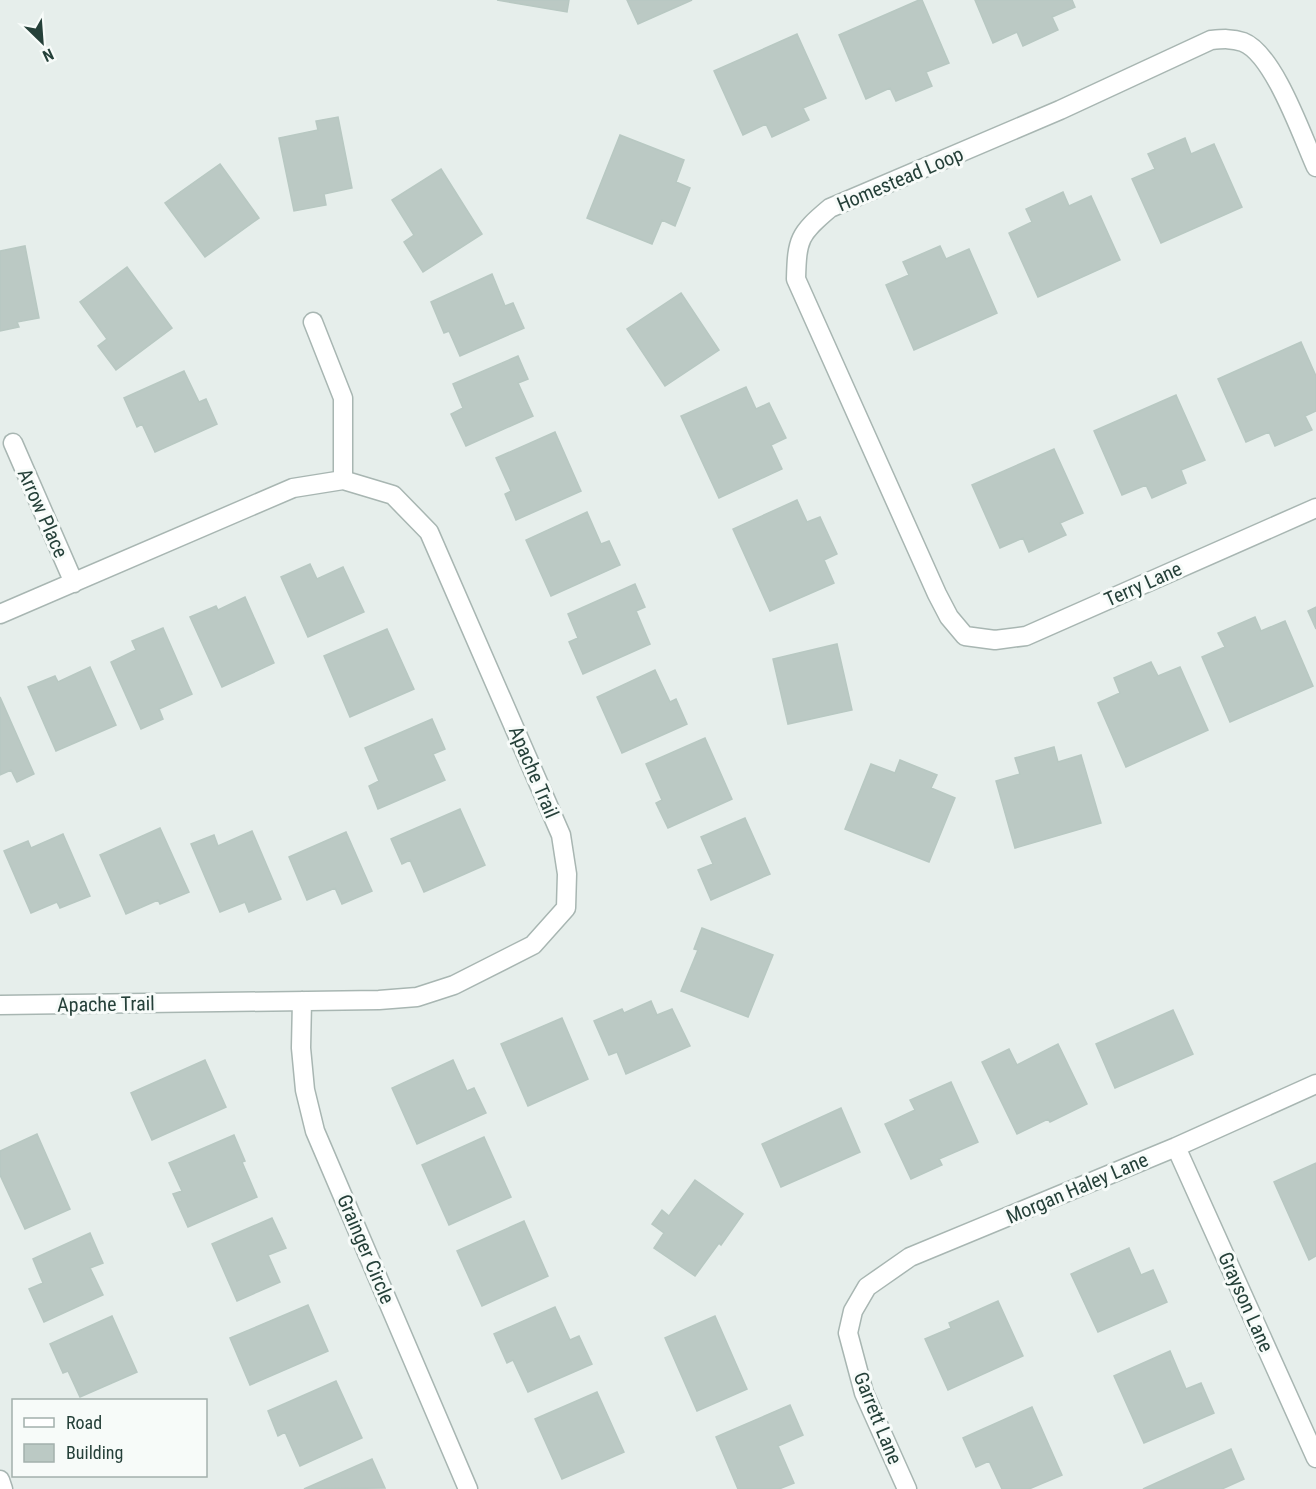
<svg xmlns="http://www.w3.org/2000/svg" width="1316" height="1489" viewBox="0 0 1316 1489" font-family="'Roboto Condensed',sans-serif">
<rect width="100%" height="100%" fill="#e6eeeb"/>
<path fill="#bbc9c4" stroke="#b8c8c2" stroke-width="1.5" d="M497,0H569L567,12Z
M627,0H692L638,24Z
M919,0H922L949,63L926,72L932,86L896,101L890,88L866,99L839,35Z
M975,0H1072L1075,7L1052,17L1058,30L1023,46L1017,32L993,43Z
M797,34L826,98L803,108L809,120L772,137L766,124L743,135L714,71Z
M338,117L352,188L324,194L326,205L294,211L279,138L318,130L316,121Z
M620,135L684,160L676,182L690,188L675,226L662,220L652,244L587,218Z
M1185,138L1191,154L1214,144L1242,207L1161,243L1132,179L1155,169L1148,154Z
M220,164L259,218L205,257L165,203Z
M441,169L482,234L423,272L404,242L414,235L392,200Z
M1063,192L1069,206L1091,196L1120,260L1038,297L1009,233L1032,222L1026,209Z
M25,246L39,318L17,322L19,327L0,331V251Z
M940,246L946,259L969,249L997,313L914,350L886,285L909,275L903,262Z
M127,267L172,328L116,370L98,346L107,339L80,302Z
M492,274L505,306L513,303L524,328L460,356L449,331L444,333L431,302Z
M681,293L719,350L665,386L627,329Z
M1301,342L1316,376V411L1305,416L1312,430L1275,446L1269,432L1246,442L1218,379Z
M518,356L528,379L518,383L533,416L466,446L451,414L463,408L453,384Z
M184,371L199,402L206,399L217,424L155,452L142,424L137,427L124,398Z
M746,387L756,409L769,403L786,438L771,445L782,469L719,498L681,416Z
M1176,395L1205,460L1181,470L1186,483L1152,498L1146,485L1122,495L1094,431Z
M555,432L581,491L516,520L505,494L511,491L496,458Z
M1054,449L1083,513L1060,523L1066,535L1029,552L1023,538L1000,548L972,485Z
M797,500L807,522L820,517L837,554L824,560L834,583L770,611L733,529Z
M587,512L601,544L609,541L620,565L551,596L526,540Z
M310,564L317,579L343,567L364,612L308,637L281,577Z
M635,584L645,607L636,611L650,644L583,674L569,642L578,638L568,614Z
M245,597L274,663L222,687L190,617L216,606L218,610Z
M1316,607V629L1308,611Z
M1255,617L1261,631L1285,621L1313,686L1230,722L1202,657L1225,647L1218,633Z
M163,628L192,694L159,709L163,719L141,729L111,662L136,650L132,641Z
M387,629L414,689L350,717L324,656Z
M837,644L852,710L788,724L773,659Z
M1151,662L1158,676L1180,667L1208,730L1126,767L1098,703L1120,693L1114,678Z
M90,667L116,725L56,751L28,687L55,676L58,682Z
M655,670L670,702L676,699L687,724L622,753L597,697Z
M0,697L34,774L17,782L11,770L0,775Z
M432,719L445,749L433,754L445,780L378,809L369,786L379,781L365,748Z
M705,738L732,799L668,828L656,803L662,800L646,764Z
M1054,747L1058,762L1081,755L1101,823L1015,848L996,781L1020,774L1015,758Z
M900,760L937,775L931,788L955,798L929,862L845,829L871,764L895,773Z
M460,809L485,865L424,892L410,860L402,864L391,839Z
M745,818L770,874L711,900L698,870L713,864L701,837Z
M160,828L189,892L160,904L158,900L126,914L100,855Z
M252,831L281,899L249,912L245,902L220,912L191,844L214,835L218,846Z
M346,832L372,891L342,904L335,888L307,900L289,857Z
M63,834L90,896L60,908L57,902L31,913L4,851L28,841L31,848Z
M702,928L773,955L748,1017L681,991L698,950L694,949Z
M651,1001L657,1015L672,1009L690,1046L626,1074L617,1052L609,1055L594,1021L622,1009L624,1013Z
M1173,1010L1193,1054L1115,1088L1096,1044Z
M562,1018L588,1079L528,1106L501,1044Z
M1058,1044L1087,1104L1050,1122L1048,1119L1017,1134L982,1062L1009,1049L1017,1065Z
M205,1060L226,1107L152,1140L131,1093Z
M453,1060L467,1091L474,1088L486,1113L417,1144L392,1088Z
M951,1082L978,1142L939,1159L942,1165L911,1179L885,1124L915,1110L910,1100Z
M841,1108L860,1152L781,1187L762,1144Z
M37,1134L70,1209L25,1229L0,1175V1151Z
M234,1135L245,1161L242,1162L257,1197L188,1227L173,1194L182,1191L169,1163Z
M484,1137L511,1197L449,1225L422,1165Z
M1316,1163V1256L1309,1260L1274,1182Z
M695,1180L743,1214L721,1245L719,1243L695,1276L654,1248L664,1233L652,1224L662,1210L669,1216Z
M272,1218L286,1248L268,1255L280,1282L237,1301L212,1244Z
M524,1221L548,1276L482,1306L457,1251Z
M90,1233L103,1263L90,1268L103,1295L44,1322L29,1289L43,1283L33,1259Z
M1129,1248L1141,1275L1153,1270L1167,1302L1098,1332L1071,1274Z
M998,1301L1023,1356L948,1390L925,1339L951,1328L949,1323Z
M308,1305L328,1351L250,1385L230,1338Z
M555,1307L570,1340L579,1336L592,1364L528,1392L513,1360L507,1363L494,1334Z
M112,1316L137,1372L80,1397L68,1371L63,1373L50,1344Z
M715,1316L747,1389L697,1411L665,1338Z
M1170,1351L1186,1389L1201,1383L1214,1413L1144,1443L1114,1376Z
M336,1381L362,1438L300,1466L285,1432L278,1436L268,1411Z
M597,1392L624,1452L562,1479L535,1419Z
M790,1405L803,1435L778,1446L794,1483L779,1489H738L716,1437Z
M1032,1407L1062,1475L1029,1489H1002L989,1461L976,1467L963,1438Z
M1231,1449L1244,1479L1222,1489H1143Z
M372,1459L385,1488L304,1489Z"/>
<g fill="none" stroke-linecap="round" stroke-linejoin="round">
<g stroke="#a8b6b2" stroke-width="21">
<path id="street" d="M1316,167C1302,136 1274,54 1243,42C1232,38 1222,39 1211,40L1060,110L830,208C799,234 797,239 796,279L937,594L949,617L965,636L995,640L1026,636L1316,508
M313,322L343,398V480
M13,443L74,583
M0,614L293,488L343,480L393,495L429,532L561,835L567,874L566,908L533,945L454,985L417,997L379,1000L0,1005
M302,1001L301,1048L305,1090L315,1131L468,1489
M1176,1147L1316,1458
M0,1480L3,1489
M907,1489L864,1393L848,1333L853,1311L867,1287L910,1257L1176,1147L1316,1084"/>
</g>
<use href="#street" stroke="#fff" stroke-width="18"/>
</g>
<g text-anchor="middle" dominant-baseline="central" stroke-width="6" stroke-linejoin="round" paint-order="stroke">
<g font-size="20" fill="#254039" stroke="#f7fbf9">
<text transform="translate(900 179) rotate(-23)">Homestead Loop</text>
<text transform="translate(43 513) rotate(66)">Arrow Place</text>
<text transform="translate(1143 584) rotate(-24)">Terry Lane</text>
<text transform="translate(534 772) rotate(67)">Apache Trail</text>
<text transform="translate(106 1004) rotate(-1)">Apache Trail</text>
<text transform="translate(1077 1188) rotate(-23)">Morgan Haley Lane</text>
<text transform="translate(366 1249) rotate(67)">Grainger Circle</text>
<text transform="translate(1246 1302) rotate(66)">Grayson Lane</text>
<text transform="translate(878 1418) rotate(68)">Garrett Lane</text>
</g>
</g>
<rect x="12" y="1399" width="195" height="78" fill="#f7fbf9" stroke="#a3b0ac" stroke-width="1.5"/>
<rect x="24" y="1418" width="30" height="9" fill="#ffffff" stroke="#a3b0ac" stroke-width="1.5"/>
<text x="66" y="1429" font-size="18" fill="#254039">Road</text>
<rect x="24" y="1444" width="30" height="18" fill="#bbc9c4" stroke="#a3b0ac" stroke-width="1.5"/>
<text x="66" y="1459" font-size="18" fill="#254039">Building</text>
<g transform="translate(42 42) rotate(155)" stroke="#f7fbf9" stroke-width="4.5" paint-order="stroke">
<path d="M0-4.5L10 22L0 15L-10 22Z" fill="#254039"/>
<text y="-9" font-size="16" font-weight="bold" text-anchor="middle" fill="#254039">N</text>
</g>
</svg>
